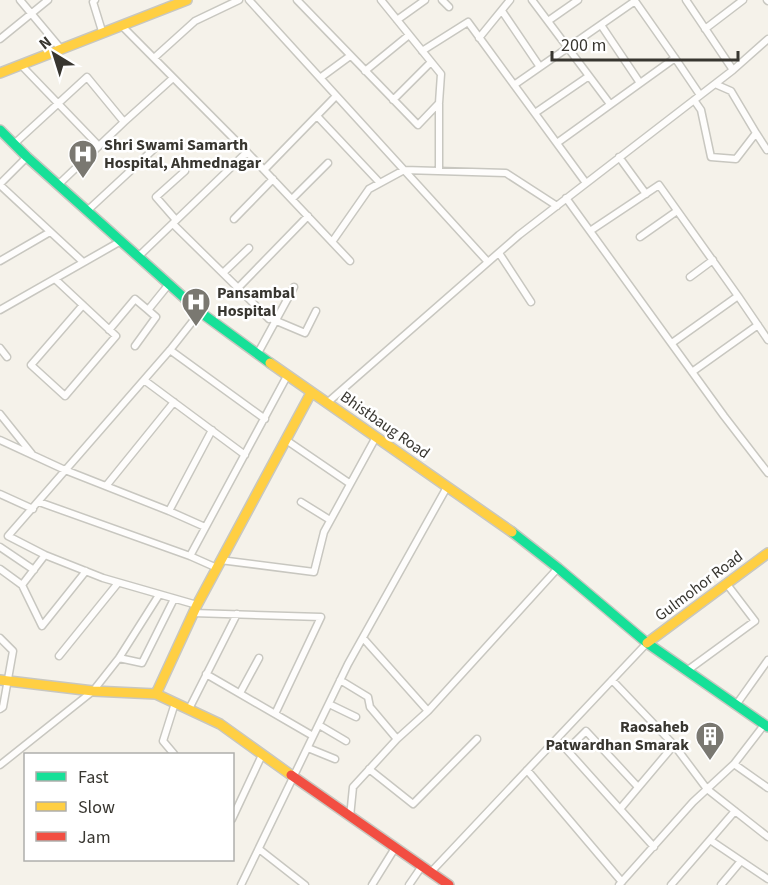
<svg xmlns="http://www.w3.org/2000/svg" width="768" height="885" viewBox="0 0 768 885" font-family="'Source Sans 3',sans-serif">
<rect width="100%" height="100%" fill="#f5f2ea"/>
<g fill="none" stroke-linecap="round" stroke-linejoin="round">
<g stroke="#c8c7c0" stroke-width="9">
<path id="street" d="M20,0L61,49
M95,0L93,2L102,31
M249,0L488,262
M297,0L418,125L439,103L441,74L381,0
M442,0L449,7
M532,0L610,104
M686,0L733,70
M767,0L768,1
M502,11L540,67
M397,20L425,0
M548,21L578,0
M121,25L247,152L350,261
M601,25L640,83
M705,29L743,0
M479,38L510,0
M0,39L48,0
M422,51L468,22L586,183
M154,58L195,21L239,0
M21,65L99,146
M365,71L409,35
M320,78L350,56
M514,85L635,1L675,58
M393,100L431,62
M694,100L701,110L711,157L736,159L756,133L731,91L715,84
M535,113L589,76
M317,116L380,183
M124,122L173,78
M756,133L767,150
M557,143L675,58L700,95
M14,144L87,77L124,122L58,185
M619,157L646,194
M264,170L336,96
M439,171V104
M0,184L27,157
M0,185L83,262
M566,198L724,416L768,473
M292,199L328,163
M87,211L155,148
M234,219L273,179
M176,220L156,197L185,171
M173,224L238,288L308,216
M590,231L659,185L738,296
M640,237L677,211
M332,242L369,189L404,170L506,173L557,206
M499,253L531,302
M139,256L247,152
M0,261L50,232
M223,273L249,248
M690,277L713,260
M55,279L116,336L65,396L31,365L83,305
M238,288L269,319
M0,310L121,241
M267,317L305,333L316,311
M109,330L135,299L148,310L169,284
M672,343L738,296L768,340
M135,346L156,317L148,310
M0,348L7,357
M170,350L265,419
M258,353L294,287
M692,372L758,325
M144,380L245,455
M327,403L519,235L733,70L768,39
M0,414L32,454
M0,440L65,470L169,511L205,527
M286,440L349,483
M106,486L174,402
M0,494L33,509
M39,502L190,556L217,568
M301,502L330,520
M169,511L212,430
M0,547L34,570
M190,556L287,376
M220,560L314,572L324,532L376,437
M0,569L22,585L42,626L86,571
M22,585L45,555
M197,605L103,578L45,555L8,536L170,350L200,312
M193,613L321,617L275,714
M0,638L13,651L3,707L0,709
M59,656L118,583
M119,658L142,663L174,599
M688,670L755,621L726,583
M206,674L313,736
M340,680L368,697L370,707L397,739
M612,680L674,745L707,789L768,837
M240,693L259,658
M329,704L356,717
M736,705L768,660
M189,709L237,614
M428,711L558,568
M319,725L346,741
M764,725L734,764L768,788
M308,748L335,759
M174,754L163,741L175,703
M0,765L93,691L119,658L159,595
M369,769L413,804L477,739
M527,770L622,882
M638,787L586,731L567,750L654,847
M620,809L674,745
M350,817L353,787L397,739L428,711L363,638
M232,819L262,755
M710,840L768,879
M259,849L305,885
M431,872L647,643
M241,885L348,664L447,487
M372,885L395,848
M409,885L422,866
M619,885L693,802L734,764
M671,885L735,811
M721,885L741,861"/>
</g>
<g stroke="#c8c7c0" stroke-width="12">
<path id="fast" d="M0,130L27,157L200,312L270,363
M512,532L558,568L647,643L768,727"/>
</g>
<g stroke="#c8c7c0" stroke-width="12">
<path id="slow" d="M0,73L187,0
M270,363L512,532
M647,643L768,553
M0,680L93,691L156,694L220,724L291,775
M156,694L197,605L311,393"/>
</g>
<g stroke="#c8c7c0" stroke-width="12">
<path id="jam" d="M291,775L449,885"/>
</g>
<use href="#street" stroke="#fefdfc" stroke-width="6"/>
<use href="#fast" stroke="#16e098" stroke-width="9"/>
<use href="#slow" stroke="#ffcf43" stroke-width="9"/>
<use href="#jam" stroke="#f24e42" stroke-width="9"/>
</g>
<defs>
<g id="hospital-pin" transform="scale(1.5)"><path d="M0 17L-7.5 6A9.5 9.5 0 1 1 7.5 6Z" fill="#7a7871" stroke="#fff"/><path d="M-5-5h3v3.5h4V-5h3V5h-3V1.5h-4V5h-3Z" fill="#fff"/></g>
<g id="building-pin" transform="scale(1.5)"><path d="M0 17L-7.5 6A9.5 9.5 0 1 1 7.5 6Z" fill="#7a7871" stroke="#fff"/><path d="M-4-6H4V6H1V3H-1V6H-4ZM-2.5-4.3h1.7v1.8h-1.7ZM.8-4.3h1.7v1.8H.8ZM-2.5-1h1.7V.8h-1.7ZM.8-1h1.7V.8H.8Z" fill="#fff"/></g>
</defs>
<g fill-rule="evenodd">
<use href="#hospital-pin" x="83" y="154"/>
<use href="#hospital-pin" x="196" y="302"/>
<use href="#building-pin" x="710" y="736"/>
</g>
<g text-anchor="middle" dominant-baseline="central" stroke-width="5" stroke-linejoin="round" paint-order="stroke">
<g font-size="16" font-weight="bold" fill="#383630" stroke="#fff" text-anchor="start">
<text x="104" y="145">Shri Swami Samarth<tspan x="104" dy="18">Hospital, Ahmednagar</tspan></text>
<text x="217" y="293">Pansambal<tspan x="217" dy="18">Hospital</tspan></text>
<text x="689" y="727" text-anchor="end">Raosaheb<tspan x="689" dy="18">Patwardhan Smarak</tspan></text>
</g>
<g font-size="16" fill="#383630" stroke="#fff">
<text transform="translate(385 425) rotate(35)">Bhistbaug Road</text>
<text transform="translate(699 586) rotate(-37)">Gulmohor Road</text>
</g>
</g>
<rect x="24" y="753" width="210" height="108" fill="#ffffff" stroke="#afafac" stroke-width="1.5"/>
<rect x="36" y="772" width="30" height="9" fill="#16e098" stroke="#afafac" stroke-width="1.5"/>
<text x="78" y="783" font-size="18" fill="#383630">Fast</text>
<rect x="36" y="802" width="30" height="9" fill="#ffcf43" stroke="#afafac" stroke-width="1.5"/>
<text x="78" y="813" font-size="18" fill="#383630">Slow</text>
<rect x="36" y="832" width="30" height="9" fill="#f24e42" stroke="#afafac" stroke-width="1.5"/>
<text x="78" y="843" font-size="18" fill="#383630">Jam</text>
<g transform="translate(54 54) rotate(322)" stroke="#ffffff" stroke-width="4.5" paint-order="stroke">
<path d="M0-4.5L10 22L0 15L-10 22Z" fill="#383630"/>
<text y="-9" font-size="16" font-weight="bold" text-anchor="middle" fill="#383630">N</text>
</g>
<path d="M552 51v9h186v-9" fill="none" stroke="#383630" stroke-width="3"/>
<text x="561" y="51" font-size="18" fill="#383630" stroke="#ffffff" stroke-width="4.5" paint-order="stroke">200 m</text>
</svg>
